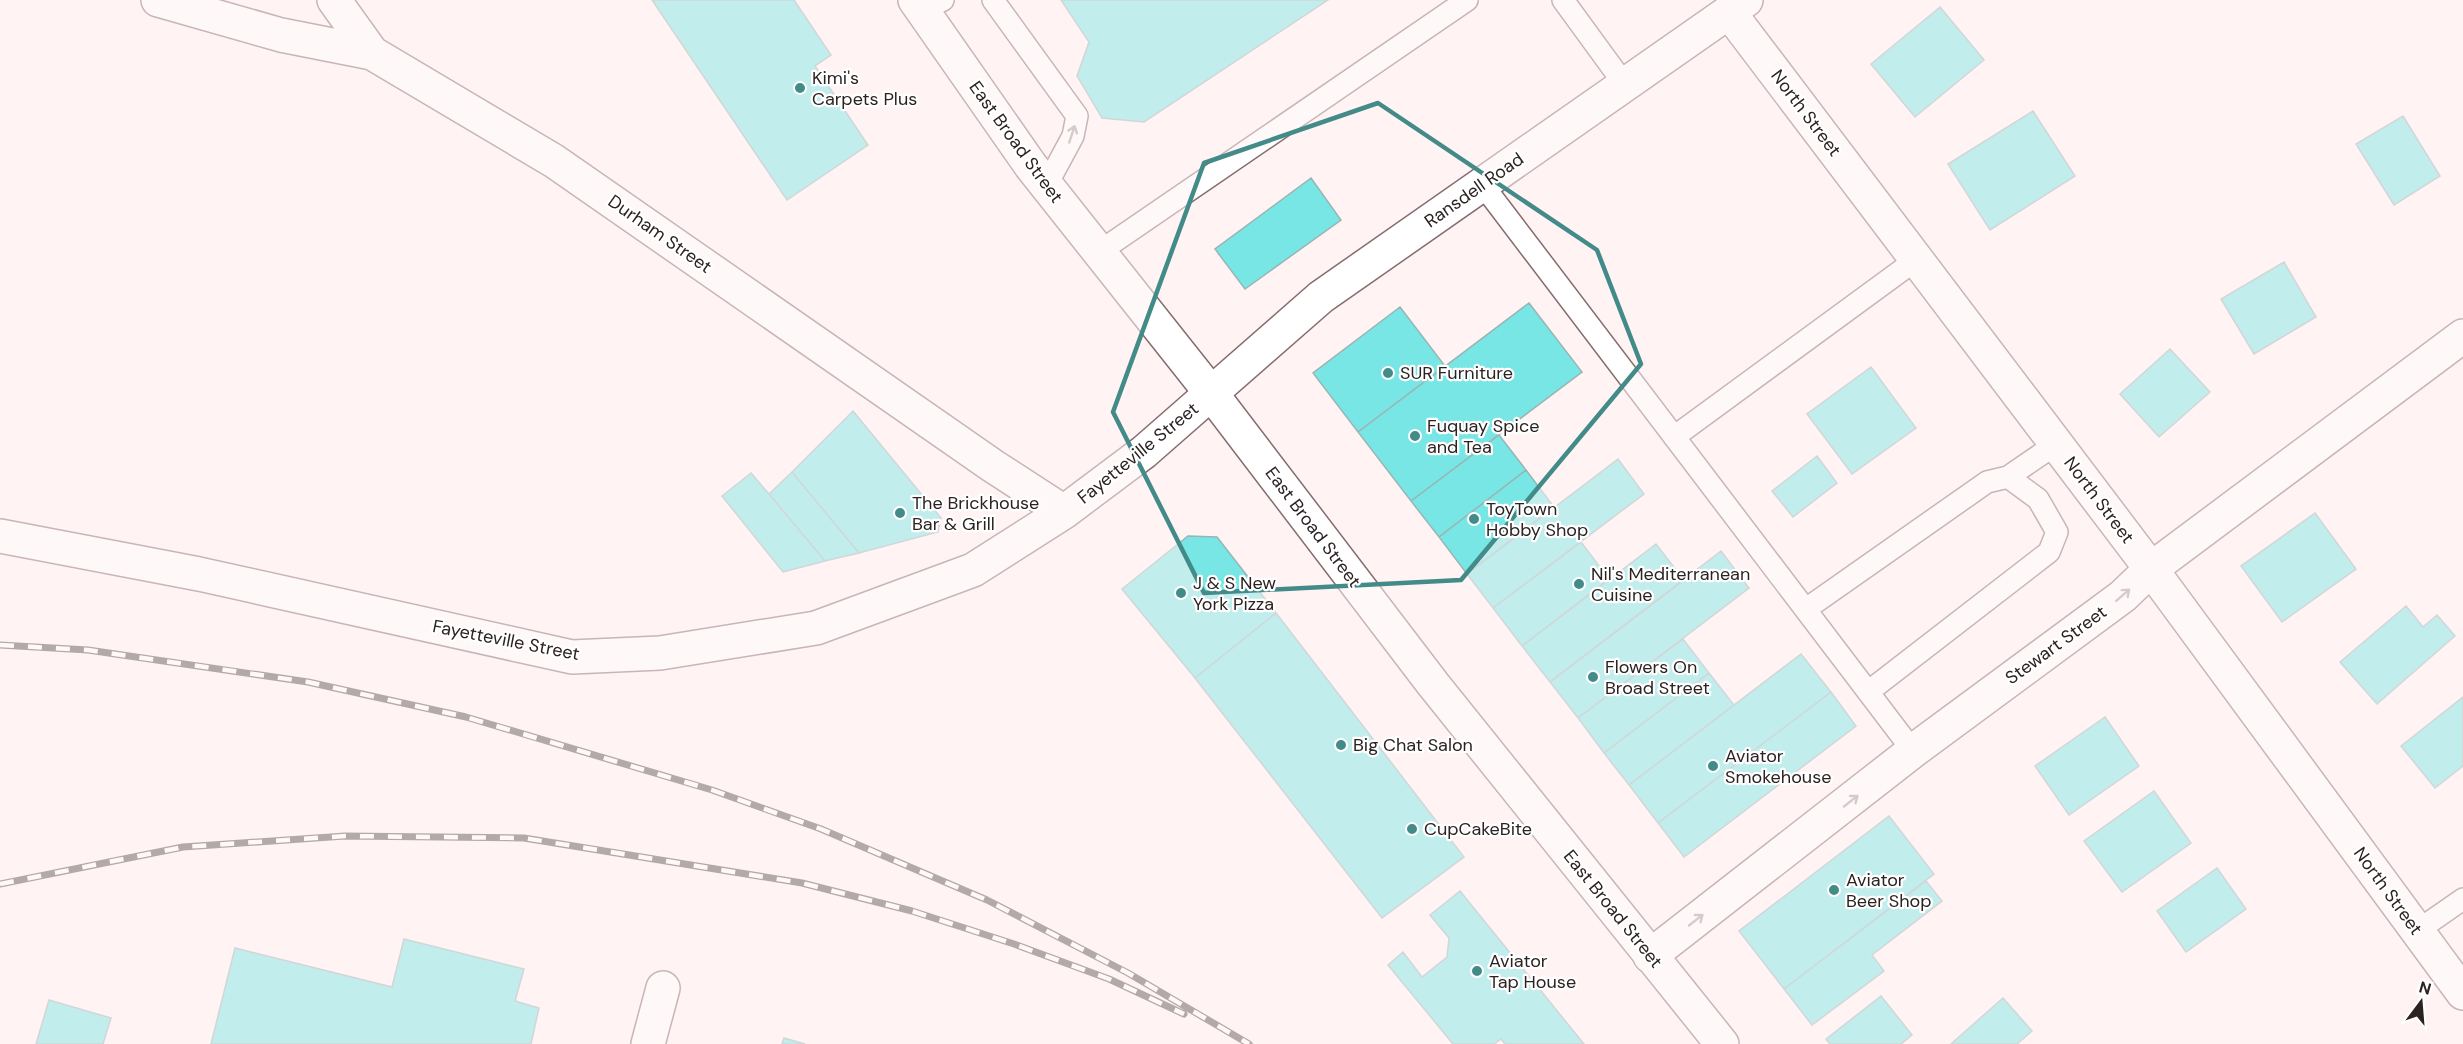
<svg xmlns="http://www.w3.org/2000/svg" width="2463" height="1044" viewBox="0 0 2463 1044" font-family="'DM Sans',sans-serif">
<rect width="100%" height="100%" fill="#fff3f4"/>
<path fill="#78e6e4" stroke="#99b5b4" stroke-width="1.5" d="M652,0H794L831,55L815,66L868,145L787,200Z
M1061,0H1328L1144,122L1102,118L1077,76L1089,42Z
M1940,7L1984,60L1915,117L1871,64Z
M2033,111L2075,176L1990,230L1948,164Z
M2403,116L2440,176L2394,205L2356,144Z
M1311,178L1341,220L1245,289L1215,249Z
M2284,262L2316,317L2254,354L2221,299Z
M1529,303L1582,372L1411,501L1358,432Z
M1400,307L1445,366L1358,432L1313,373Z
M2170,349L2210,392L2159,437L2120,394Z
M1871,367L1916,428L1852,474L1807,414Z
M853,411L941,518L938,532L859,553L792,472Z
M1499,435L1526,470L1439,537L1411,501Z
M1817,456L1837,483L1793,517L1772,491Z
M1618,459L1644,494L1493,608L1467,574Z
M1526,470L1554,507L1467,574L1439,537Z
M792,472L859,553L825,561L769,494Z
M751,473L769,494L825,561L783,572L722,496Z
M2315,513L2356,569L2282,622L2241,566Z
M1188,536L1217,537L1276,613L1195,678L1122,589Z
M1581,542L1609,579L1522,646L1493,608Z
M1656,544L1684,580L1550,682L1522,646Z
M1721,551L1749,588L1578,718L1550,682Z
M2406,606L2423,627L2437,615L2455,636L2377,704L2340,662Z
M1276,613L1464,857L1382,918L1195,678Z
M1683,639L1709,673L1604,753L1578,718Z
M1801,654L1831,692L1658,823L1629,785Z
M1709,673L1734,705L1629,785L1604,753Z
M1831,692L1856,726L1684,857L1658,823Z
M2463,697V766L2435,788L2401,746Z
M2105,717L2139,766L2069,815L2035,766Z
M2154,791L2191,843L2122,892L2084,841Z
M1889,816L1934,874L1784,989L1739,931Z
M2217,868L2246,909L2186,952L2157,911Z
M1926,881L1942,901L1872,955L1884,971L1812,1025L1784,989Z
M1460,891L1584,1044H1505L1501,1039L1494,1044H1453L1388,965L1403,952L1422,977L1447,957L1449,938L1430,915Z
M404,939L524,969L515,1001L539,1008L531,1044H211L235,948L392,987Z
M1881,996L1912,1035L1901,1044H1830L1826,1039Z
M2003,998L2032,1031L2017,1044H1951Z
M49,1000L111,1018L103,1044H36Z
M784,1038L805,1044H782Z"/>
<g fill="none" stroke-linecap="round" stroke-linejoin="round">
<g stroke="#856c6e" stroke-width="24">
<path id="service" d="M993,0L1077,116L1073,136L1046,186
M1563,0L1625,85
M922,11L943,0
M1482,184L1913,751
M1099,252L1467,0
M1674,437L1917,259
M2008,477L2056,444
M1806,609L1987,482L2008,477L2038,499L2057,532L2049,552L1868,692
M2417,931L2463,899"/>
</g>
<g stroke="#856c6e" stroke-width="36">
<path id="minor" d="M158,0L281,35L372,53
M334,0L372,53L554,161L993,466L1064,512
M1729,12L2151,569L2463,993
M0,536L199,574L572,657L660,653L816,628L973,570L1064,512L1144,452L1321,297L1746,0
M1650,956L1913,751L2123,596L2151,569L2463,336
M648,1044L663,988"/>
</g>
<g stroke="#856c6e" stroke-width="36">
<path id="secondary" d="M915,0L1031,166L1211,393L1433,684L1722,1044"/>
</g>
<use href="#service" stroke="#fff" stroke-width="21"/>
<use href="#minor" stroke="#fff" stroke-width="33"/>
<use href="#secondary" stroke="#fff" stroke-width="33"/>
<g stroke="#5a5050" stroke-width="7">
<path id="rail" d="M0,645L88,650L308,682L466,717L712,790L821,829L987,900L1128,973L1249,1044
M0,884L183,847L345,836L524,838L802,883L912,911L1014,944L1109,979L1184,1014"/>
</g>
<use href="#rail" stroke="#fff" stroke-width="4.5" stroke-dasharray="14" stroke-linecap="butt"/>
</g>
<defs><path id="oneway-shaft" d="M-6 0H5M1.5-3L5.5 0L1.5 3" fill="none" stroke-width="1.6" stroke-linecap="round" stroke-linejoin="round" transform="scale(1.5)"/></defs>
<g stroke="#a09c9c">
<use href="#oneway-shaft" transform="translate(1072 134) rotate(-72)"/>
<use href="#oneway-shaft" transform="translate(2123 595) rotate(-41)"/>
<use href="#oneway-shaft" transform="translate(1851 801) rotate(-38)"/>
<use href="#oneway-shaft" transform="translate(1696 920) rotate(-38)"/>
</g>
<path d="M0 0H2463V1044H0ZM1378,103L1597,250L1641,364L1461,580L1204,593L1113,412L1204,163Z" fill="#fff3f4" fill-opacity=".55" fill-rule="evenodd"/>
<path fill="none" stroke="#438b89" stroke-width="4.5" stroke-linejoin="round" d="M1378,103L1597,250L1641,364L1461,580L1204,593L1113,412L1204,163Z"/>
<g fill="#438b89" stroke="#fff" stroke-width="2">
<circle cx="800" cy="88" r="6"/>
<circle cx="1388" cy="373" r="6"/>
<circle cx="1415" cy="436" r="6"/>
<circle cx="900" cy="513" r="6"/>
<circle cx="1474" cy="519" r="6"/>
<circle cx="1579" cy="584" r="6"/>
<circle cx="1181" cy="593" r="6"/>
<circle cx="1593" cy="677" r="6"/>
<circle cx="1341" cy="745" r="6"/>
<circle cx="1713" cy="766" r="6"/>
<circle cx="1412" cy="829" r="6"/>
<circle cx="1834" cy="890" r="6"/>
<circle cx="1477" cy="971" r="6"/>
</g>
<g text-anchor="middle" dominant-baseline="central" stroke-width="4.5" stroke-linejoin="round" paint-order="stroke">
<g font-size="18" fill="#2c2222" stroke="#fff" text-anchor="start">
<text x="812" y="78">Kimi's<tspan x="812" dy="21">Carpets Plus</tspan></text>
<text x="1400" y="373">SUR Furniture</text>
<text x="1427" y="426">Fuquay Spice<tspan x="1427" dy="21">and Tea</tspan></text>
<text x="912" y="503">The Brickhouse<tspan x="912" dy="21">Bar &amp; Grill</tspan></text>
<text x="1486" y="509">ToyTown<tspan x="1486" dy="21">Hobby Shop</tspan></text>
<text x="1591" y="574">Nil's Mediterranean<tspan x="1591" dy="21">Cuisine</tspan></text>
<text x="1193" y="583">J &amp; S New<tspan x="1193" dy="21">York Pizza</tspan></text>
<text x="1605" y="667">Flowers On<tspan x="1605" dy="21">Broad Street</tspan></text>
<text x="1353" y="745">Big Chat Salon</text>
<text x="1725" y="756">Aviator<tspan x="1725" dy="21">Smokehouse</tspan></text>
<text x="1424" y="829">CupCakeBite</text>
<text x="1846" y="880">Aviator<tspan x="1846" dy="21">Beer Shop</tspan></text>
<text x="1489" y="961">Aviator<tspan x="1489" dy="21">Tap House</tspan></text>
</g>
<g font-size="18" fill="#2c2222" stroke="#fff">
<text transform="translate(1806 113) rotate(53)">North Street</text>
<text transform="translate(1016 142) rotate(54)">East Broad Street</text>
<text transform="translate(1474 190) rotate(-35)">Ransdell Road</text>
<text transform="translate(660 234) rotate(35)">Durham Street</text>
<text transform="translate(1138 453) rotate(-39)">Fayetteville Street</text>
<text transform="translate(2099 500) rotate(53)">North Street</text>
<text transform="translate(1313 527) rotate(53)">East Broad Street</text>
<text transform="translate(506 640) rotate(11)">Fayetteville Street</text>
<text transform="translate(2056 645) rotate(-36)">Stewart Street</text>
<text transform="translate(2388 891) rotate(54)">North Street</text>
<text transform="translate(1613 909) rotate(51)">East Broad Street</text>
</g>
</g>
<g transform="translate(2421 1002) rotate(16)" stroke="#ffffff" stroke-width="4.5" paint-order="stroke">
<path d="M0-4.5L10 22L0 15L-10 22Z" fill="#2c2222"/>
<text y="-9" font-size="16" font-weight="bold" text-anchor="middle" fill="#2c2222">N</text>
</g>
</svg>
